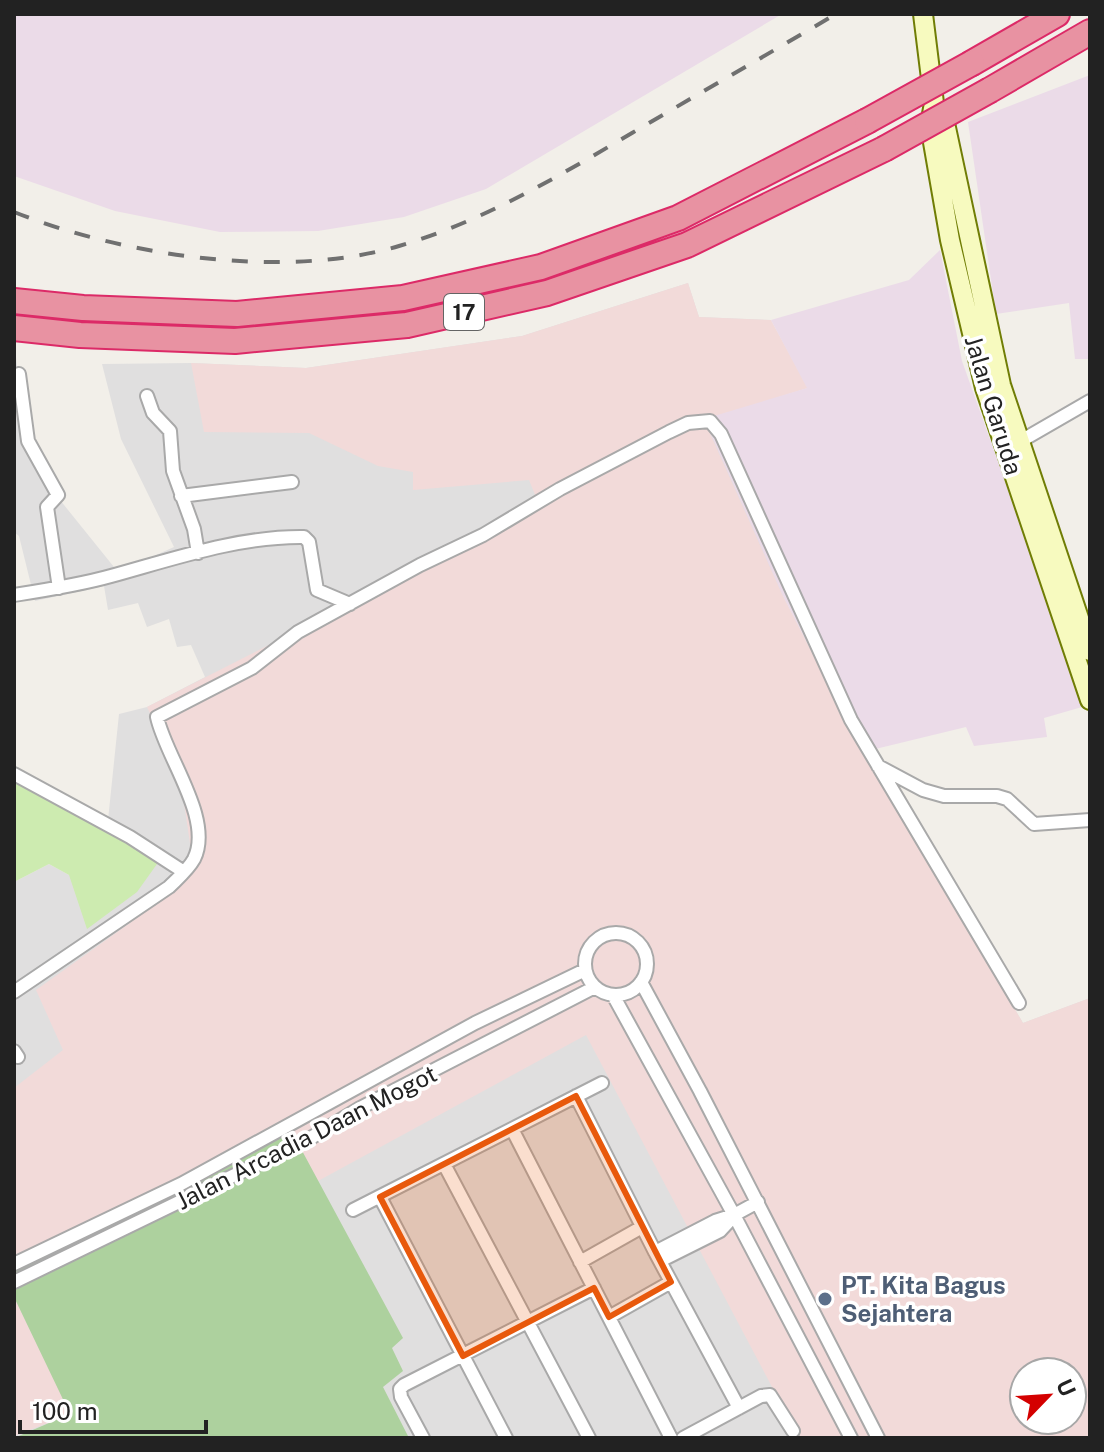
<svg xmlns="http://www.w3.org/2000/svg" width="1104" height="1452" viewBox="0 0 1104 1452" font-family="'Public Sans',sans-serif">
<rect width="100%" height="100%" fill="#f2efe9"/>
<path fill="#e0dfdf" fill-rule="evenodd" d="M688,283L699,317L771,320L783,596L863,752L1023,1023L1090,998V1438H14V882L49,864L69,875L108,820L119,714L147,707L205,677L191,645L177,647L169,619L147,627L138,603L108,610L104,586L35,601L19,536L14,532V357H16L26,440L60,500L118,572L174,547L121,439L102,364L191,363L306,368L522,336ZM1024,1372H1072V1420H1024Z"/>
<path fill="#f2dad9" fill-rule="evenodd" d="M688,283L699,317L771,320L808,388L704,420L783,596L863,752L1023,1023L1090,998V1438H799L586,1035L318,1181L286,1121L187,1175L14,1259V1088L63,1050L36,990L162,900L192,857L180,776L147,707L387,585L538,502L529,480L413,490V472L378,466L309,433L204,432L191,363L306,368L522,336ZM1024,1372H1072V1420H1024Z
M14,1297L71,1414L14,1436Z"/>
<path fill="#ebdbe8" d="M14,14H782L486,189L404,217L318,231L220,232L115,211L14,176Z
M1090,75V359H1075L1069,303L996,314L968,122Z
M940,250L962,361L1046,596L1082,707L1044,718L1047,737L974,746L966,727L863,752L783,596L704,419L807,388L771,320L909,280Z"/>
<path fill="#cdebb0" d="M14,783L108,820L162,857L137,892L87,929L69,875L49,864L14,882Z"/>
<path fill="#add19e" d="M286,1121L403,1338L392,1348L403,1371L383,1387L409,1438H14L70,1414L14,1297V1259L187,1175Z"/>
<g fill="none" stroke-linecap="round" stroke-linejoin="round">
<g stroke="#a9a9a9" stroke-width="16">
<path id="minor" d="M19,374L28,441L58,495L47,507L59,588
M147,396L153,413L170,431L173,471L194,529L198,553
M1019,442L1090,401
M181,496L292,482
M14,595C46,590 79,585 111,576C173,559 239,536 304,537L309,542L317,590L350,604
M878,766L923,790L944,796H997L1007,799L1034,824L1090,820
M14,774L130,837L184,872
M585 964a31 31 0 1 1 62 0a31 31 0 1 1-62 0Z
M641,982L700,1091L878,1438
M14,992L169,887C178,878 188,870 194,859C214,819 165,756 157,717L252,668L298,632L420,565L483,535L560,489L669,432L688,423L710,421L721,434L851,720L1019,1003
M613,995L734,1215L851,1438
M14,1051L18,1057
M576,1096L655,1252L739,1408
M512,1129L671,1438
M444,1164L589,1438
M380,1197L506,1438
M353,1210L602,1083
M655,1252L715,1221L734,1215L758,1202
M660,1261L720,1231L732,1218
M580,1262L642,1227
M14,1264L181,1184L475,1023L585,970
M14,1282L309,1139L360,1108L595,987
M609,1317L671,1282
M423,1438L401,1397L400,1389L404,1385L594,1288
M683,1438L761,1396L770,1395L793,1431"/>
</g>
<g stroke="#707d05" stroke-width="22">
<path id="secondary" d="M923,14L934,103L930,125L950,240L985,388L1090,700
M937,109L945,123L1001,385L1090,651"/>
</g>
<g stroke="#dc2a67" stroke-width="28">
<path id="motorway" d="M972,63L1057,14
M990,90L1090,32
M14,301L83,308L237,314L403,298L541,267L678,218L867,121
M14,328L80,335L235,341L407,325L547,293L687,245L884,149"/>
</g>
<use href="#minor" stroke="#fff" stroke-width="12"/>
<use href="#secondary" stroke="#f7fabf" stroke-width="18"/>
<use href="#motorway" stroke="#e892a2" stroke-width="24"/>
<path stroke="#707070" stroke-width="4" stroke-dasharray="16 16" stroke-linecap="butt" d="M14,212C124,256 285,280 399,246C484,221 557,177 632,133C700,93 768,54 836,14"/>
<g stroke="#dc2a67" stroke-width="28" stroke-linecap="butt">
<path id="motorway-bridge" d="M867,121L972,63
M884,149L990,90"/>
</g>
<use href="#motorway-bridge" stroke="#e892a2" stroke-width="24"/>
</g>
<path fill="#e8590c" fill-opacity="0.2" stroke="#e8590c" stroke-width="6" stroke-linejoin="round" d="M576,1096L671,1282L609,1317L594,1288L463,1356L380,1197Z"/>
<circle fill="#5c6f8a" stroke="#fff" stroke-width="3" cx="825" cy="1299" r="8"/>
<g text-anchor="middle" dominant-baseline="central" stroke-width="7" stroke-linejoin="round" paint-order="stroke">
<rect fill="#fff" stroke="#646464" stroke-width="2" x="444" y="294" width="40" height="36" rx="6"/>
<g font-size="22" font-weight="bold" fill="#222">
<text x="464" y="312">17</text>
</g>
<g font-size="24" fill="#222" stroke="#fff">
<text transform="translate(994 405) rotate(73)">Jalan Garuda</text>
<text transform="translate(306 1137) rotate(-27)">Jalan Arcadia Daan Mogot</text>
</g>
<g font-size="24" font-weight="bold" fill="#4e5e75" stroke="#fff" text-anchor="start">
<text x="841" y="1285">PT. Kita Bagus<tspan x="841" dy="28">Sejahtera</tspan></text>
</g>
</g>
<rect width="1104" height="1452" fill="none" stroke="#222222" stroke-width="32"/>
<g transform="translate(1048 1396) rotate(65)"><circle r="38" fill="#ffffff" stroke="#a7a7a7" stroke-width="2"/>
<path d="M0-6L14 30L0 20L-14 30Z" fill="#d40000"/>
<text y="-12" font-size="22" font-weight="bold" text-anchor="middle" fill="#222222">U</text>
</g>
<path d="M20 1420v12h186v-12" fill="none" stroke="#222222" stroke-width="4"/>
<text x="32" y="1420" font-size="24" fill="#222222" stroke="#ffffff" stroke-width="6" paint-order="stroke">100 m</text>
</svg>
